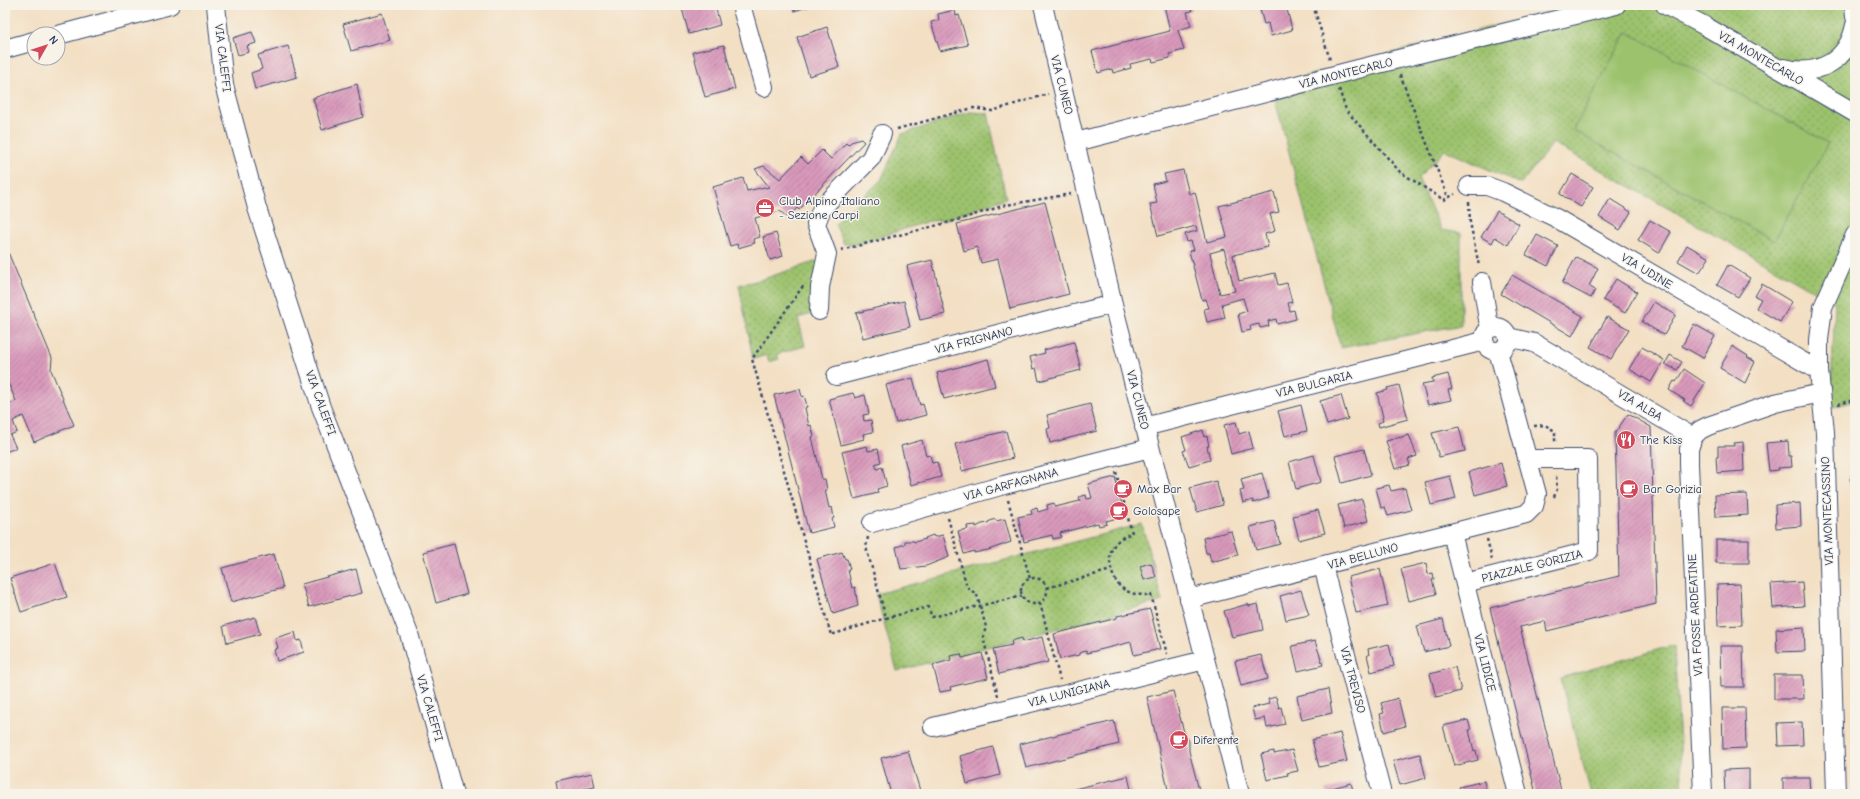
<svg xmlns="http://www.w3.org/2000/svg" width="1860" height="799" viewBox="0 0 1860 799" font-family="'Comic Neue',sans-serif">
<defs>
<pattern id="park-dots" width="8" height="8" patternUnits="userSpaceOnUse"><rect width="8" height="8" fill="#9cc26d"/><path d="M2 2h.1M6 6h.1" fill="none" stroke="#7e9e5d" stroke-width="1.8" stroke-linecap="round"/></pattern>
<pattern id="building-hatch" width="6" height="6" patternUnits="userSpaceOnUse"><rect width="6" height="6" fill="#d999bb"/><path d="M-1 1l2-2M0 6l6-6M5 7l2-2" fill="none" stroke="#af7d9b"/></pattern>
</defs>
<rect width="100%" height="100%" fill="#f7f3e8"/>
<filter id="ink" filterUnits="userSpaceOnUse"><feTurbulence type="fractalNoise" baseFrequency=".025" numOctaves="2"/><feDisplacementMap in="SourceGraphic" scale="8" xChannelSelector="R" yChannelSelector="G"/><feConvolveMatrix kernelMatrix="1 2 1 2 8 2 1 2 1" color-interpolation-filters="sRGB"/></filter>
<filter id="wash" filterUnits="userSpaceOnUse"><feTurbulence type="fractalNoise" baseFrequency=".012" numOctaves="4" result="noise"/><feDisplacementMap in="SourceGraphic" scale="16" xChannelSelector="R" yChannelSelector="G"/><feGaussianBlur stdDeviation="0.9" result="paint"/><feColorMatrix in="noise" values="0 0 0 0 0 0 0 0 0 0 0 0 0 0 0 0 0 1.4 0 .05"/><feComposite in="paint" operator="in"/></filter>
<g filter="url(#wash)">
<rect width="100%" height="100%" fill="#f3dfc3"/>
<path fill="url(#park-dots)" stroke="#5c7866" d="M1574,5H1855V401L1833,407L1831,389L1835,303L1553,143L1521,184L1445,150L1418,178L1441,230L1461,233V325L1341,348L1271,85Z
M970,112L988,113L1006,198L944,220L929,221L858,244H844L835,224L881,180L902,134Z
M826,258L812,314L798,318L805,346L777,354L779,359L769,362L767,355L753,359L739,285L760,280Z
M1142,524L1162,601L897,671L876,594Z
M1674,645L1683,794H1591L1560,678Z"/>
<path fill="#9cc26d" stroke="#5c7866" d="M1627,32L1828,143L1774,241L1573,130Z"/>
<g id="blocks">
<path fill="url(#building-hatch)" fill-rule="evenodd" d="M681,5H715L720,25L689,34Z
M792,5H814L794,11Z
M1164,5H1190L1192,11L1187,12L1191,26L1178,30L1184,50L1169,54L1170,58L1153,62L1152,59L1130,64L1131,68L1113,73L1112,69L1098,73L1092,51L1170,31Z
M1286,5L1292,30L1271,36L1268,23L1264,24L1259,6Z
M955,10L956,16L959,15L968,45L940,51L931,22L939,20L938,14Z
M382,13L390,40L351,51L343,24Z
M827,27L839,67L809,76L797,37Z
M252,32L256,43L247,46L249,52L238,55L233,38Z
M724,45L735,89L705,97L693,52Z
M288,46L297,77L255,89L251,73L262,69L258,55Z
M357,84L363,117L322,130L313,98Z
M861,139L864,142L799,210L797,208L788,218L780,211L755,218L760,237L753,239L755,243L738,248L737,244L730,246L713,187L743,178L747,191L765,187L766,188L769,187L755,169L764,166L780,179L801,157L808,164L822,150L831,159L846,143L848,145L851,142Z
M1183,170L1189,194L1195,192L1207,242L1227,237L1219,206L1274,192L1279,212L1270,214L1275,231L1265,234L1268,247L1233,255L1239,281L1275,273L1278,285L1287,283L1292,302L1288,303L1290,311L1294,310L1296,319L1277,324L1276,319L1268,321L1269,326L1260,328L1259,324L1250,326L1251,330L1242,332L1238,314L1247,311L1243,298L1222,304L1225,318L1207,322L1204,309L1209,308L1206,299L1202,300L1189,251L1194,250L1191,241L1187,242L1185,234L1197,231L1196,226L1158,236L1150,204L1157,203L1153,184L1166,181L1164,174ZM1224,249L1235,291L1220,294L1210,253Z
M1572,174L1593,187L1581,207L1560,194Z
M1610,199L1631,212L1620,230L1599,217Z
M1045,202L1069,294L1010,309L998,259L981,263L977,247L964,251L957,224Z
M1497,211L1519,224L1508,245L1495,237L1492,243L1481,237Z
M1650,220L1671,232L1659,253L1638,240Z
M776,233L783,256L770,260L763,237Z
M1537,235L1558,246L1548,266L1526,255Z
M5,245L52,358L51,370L74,425L34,442L23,416L13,421L17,432L10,435L16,448L5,452V392L10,404L16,401L6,378L5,379Z
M1687,245L1709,258L1699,273L1678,261Z
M1576,257L1598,268L1589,286L1595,290L1591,298L1562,283Z
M932,260L945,314L920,320L907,266Z
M1728,265L1750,278L1738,297L1717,285Z
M1512,275L1583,316L1572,336L1501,294Z
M1616,279L1637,292L1625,313L1603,300Z
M1762,284L1792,302L1780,322L1756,308L1761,299L1755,296Z
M904,301L910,327L863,338L856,313Z
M1654,302L1676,315L1664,335L1642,322Z
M1607,317L1629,329L1611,359L1590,347Z
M1694,324L1715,336L1703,358L1682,346Z
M1074,342L1081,370L1039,381L1036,368L1033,369L1030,357L1045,353L1044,350Z
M1732,346L1748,356L1747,357L1755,362L1745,383L1720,368Z
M1642,347L1664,360L1651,382L1629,369Z
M1670,355L1682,362L1677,370L1665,364Z
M988,359L995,386L944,399L937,373Z
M1684,369L1705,383L1691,406L1683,401L1685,400L1669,390L1674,381L1676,382Z
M1448,374L1452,389L1448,390L1451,400L1428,405L1422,384L1433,382L1432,378Z
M913,378L920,405L923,404L926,415L896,423L886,385Z
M1399,385L1408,419L1379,427L1378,423L1383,421L1382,418L1383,417L1377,393L1388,390L1387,388Z
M800,389L802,397L804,396L806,402L807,407L805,408L809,426L811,425L814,436L812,437L822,479H825L826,484L827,490H825L829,508L832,507L834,518L832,519L834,527L809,533L774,395Z
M853,393L855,398L865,395L869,414L863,415L864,421L871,420L873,432L863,434L864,439L841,445L829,399Z
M1341,395L1348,419L1327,425L1320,401Z
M1090,404L1097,431L1050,443L1047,429L1050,428L1047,415Z
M1301,405L1307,431L1285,436L1278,411Z
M1628,414L1651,427L1656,604L1547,631L1545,621L1520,627L1562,794H1536L1490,608L1619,576L1615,433Z
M1236,422L1239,434L1249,431L1253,448L1231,454L1224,425Z
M1459,427L1465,451L1439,457L1432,433Z
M1203,430L1204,437L1207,436L1209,446H1207L1210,460L1189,466L1183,451L1186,450L1182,437Z
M1006,431L1013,458L962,471L955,444Z
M1409,435L1417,456L1408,459L1410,465L1395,469L1386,441Z
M922,440L926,456L930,455L932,463L937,462L941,477L911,485L901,446Z
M1788,441L1789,456H1791L1792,467L1778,468L1779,470L1769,471L1766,443Z
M1743,442L1744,471L1717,473L1716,457H1718V446H1734V443Z
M867,446L868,451L878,449L881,462L875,464L877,469L882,467L887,486L877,489L878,493L854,499L842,452Z
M1364,449L1371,475L1342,483L1335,456Z
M1314,455L1321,482L1296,489L1289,462Z
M1501,463L1507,486L1475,495L1469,472Z
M1262,473L1269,498L1253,503V500L1243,503L1240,491L1244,490L1241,479Z
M1851,475H1855V547H1854Z
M1450,476L1456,499L1431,505L1425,482Z
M1115,477L1125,516L1106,521L1107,524L1099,526L1098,523L1060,533L1061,537L1053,539L1052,535L1024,542L1018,517L1032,514L1031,510L1037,508L1038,512L1048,509L1047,505L1054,503L1055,507L1080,501L1079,497L1086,495L1087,499L1092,498L1088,484Z
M1216,481L1223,505L1197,512L1190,488Z
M1389,485L1391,491L1405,488L1411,510L1388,516L1385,507L1381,508L1376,488Z
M1747,494L1748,515L1716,517L1715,495Z
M1362,499L1368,521L1344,528L1338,505Z
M1800,503L1801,526L1776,528L1775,505Z
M1318,510L1325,533L1299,540L1293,516Z
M995,519L996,521L1005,519L1011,542L988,550L974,553V551L964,554L958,531L968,529L967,526L976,525V527L982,524L988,523V522Z
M1274,521L1280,544L1256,550L1250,527Z
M1231,531L1238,555L1211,562L1209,553H1206L1203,538Z
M933,535L934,537L943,535L949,557L926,566L901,569L896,547L905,544V541H914V542L926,539L925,538Z
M1716,540H1749V563H1716Z
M454,544L467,594L436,603L423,552Z
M842,552L845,559H847L850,569L848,570L852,588L855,587L858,606L833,614L817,559Z
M274,554L283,588L231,602L222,568Z
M55,563L67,597L21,612L10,578Z
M1151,563L1156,577L1144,580L1140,566Z
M1426,563L1428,574L1433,573L1434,579L1432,580L1436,594L1409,601L1401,569Z
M356,569L362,593L309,607L302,584Z
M1380,569L1388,606L1356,613L1348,577Z
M1802,582L1804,606L1773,608L1771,584Z
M1740,584L1742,625L1718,626L1717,585Z
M1301,590L1309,615L1286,620L1280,596Z
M1248,604L1249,606L1258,604L1263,630L1232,637L1224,611Z
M1150,609L1160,649L1134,655L1131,642L1087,653L1086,651L1079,653V655L1060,659L1054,634L1117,618V616Z
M255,617L260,634L227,643L223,626Z
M1443,619L1449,646L1424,652L1417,626Z
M1804,627L1805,651L1777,652L1776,629Z
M295,632L297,641L301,640L304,652L277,661L274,650L278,648L275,638Z
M1042,637L1048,662L999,674L993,649L1012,645L1011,641L1022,638L1023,642Z
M1315,641L1323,665L1298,671L1292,646Z
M1389,644L1394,666L1371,672L1367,655H1369L1368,649Z
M1720,646H1743L1744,687H1721Z
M982,653L988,678L950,687L951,690L940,692L933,665L951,660L950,656L961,654L962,658Z
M1261,655L1268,679L1241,686L1235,661Z
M1455,667L1461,691L1436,697L1430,674Z
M1774,675H1803L1804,699H1774Z
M1328,689L1332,713L1302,720L1297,696Z
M1173,691L1184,732L1189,741V751L1200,794H1169L1147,697Z
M1276,697L1279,708L1281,707L1285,724L1267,728L1265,718L1255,720L1252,708L1269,704L1268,699Z
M1398,698L1405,726L1384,732L1380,714L1384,713L1381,703Z
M1722,708H1745L1746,748L1723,749Z
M1468,720L1471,730H1469L1474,751L1476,750L1478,760L1454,766L1443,726Z
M1114,721L1119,744L1026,768L1020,744Z
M1802,722L1803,745L1778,746L1777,723Z
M1340,733L1347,761L1319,767L1312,740Z
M993,747L1000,775L967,784L960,756Z
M1292,750L1298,771L1287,773L1288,775L1267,780L1261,754L1274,751V754Z
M908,751L921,794H891L881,758Z
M1420,754L1426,778L1400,785L1393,761Z
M1749,769V794H1725L1724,770Z
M592,773L595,787L558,794L556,781Z
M1128,776L1132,794H1058V793Z
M1783,778H1809L1810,794H1783Z
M1484,781L1487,794H1461L1459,787Z
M1351,783L1354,794H1327L1325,790Z"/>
</g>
</g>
<g filter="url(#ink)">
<use href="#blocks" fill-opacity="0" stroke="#3b496d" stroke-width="1"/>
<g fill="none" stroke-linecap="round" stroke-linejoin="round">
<g stroke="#3b496d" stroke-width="20">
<path id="minor" d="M216,5L224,85L257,208L321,407L409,634L454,794
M741,5L764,87
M1043,5L1113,304L1240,794
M1665,5L1705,26L1855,113
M1854,5L1855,17
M58,35L170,5
M5,49L34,41
M1784,68C1818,77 1848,61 1855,25
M1076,142L1358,69L1616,5
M1469,186H1487L1503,192L1556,218L1819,371
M1482,282L1488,320L1492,328
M819,311L820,287L827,254L816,224L822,208L871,158L882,134
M1484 339a12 12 0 1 1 24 0a12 12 0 1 1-24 0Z
M1508,337L1534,343L1693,437L1700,430L1708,426L1775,403L1821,393
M836,376L1113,304
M1144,427L1484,341
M1693,437L1689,449V464L1703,794
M872,523L1004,485L1150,448
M1452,533L1518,794
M1323,566L1382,794
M1465,583L1589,551L1588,459H1527
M1189,599L1526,514L1534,506L1537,494L1498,351
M933,727L1205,660
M1836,794L1825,432L1819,371V340L1823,307L1855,235"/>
</g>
<path stroke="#3b496d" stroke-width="2.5" stroke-dasharray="3 3" stroke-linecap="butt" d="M1313,5L1330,60
M1400,75L1448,197
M1339,89L1346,110L1400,172L1444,200L1455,194
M897,129L973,108L992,111L1048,94
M1469,202L1470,222L1479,266
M841,250L954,221L1006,205L1071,194
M803,286L752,359L831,635L886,618
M1838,404L1855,400
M1534,426L1545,425L1555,431V444
M1116,472L1132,533C1113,540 1106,552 1112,572C1114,579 1119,588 1127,591C1134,595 1143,595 1151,595L1167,654
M1554,497L1557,489L1556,475
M1008,500L1030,579
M948,518L967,587L977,595L986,627L983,637L998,696
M868,537L866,547L886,618L928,607L932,617L1022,596
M1487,539L1492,559
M1021 591a13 13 0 1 1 26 0a13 13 0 1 1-26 0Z
M1047,588L1111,570
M1040,603L1060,680"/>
<use href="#minor" stroke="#fff" stroke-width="18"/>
</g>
</g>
<defs>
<g id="office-disc" transform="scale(1)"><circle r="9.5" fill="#d1495b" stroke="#f7f3e8"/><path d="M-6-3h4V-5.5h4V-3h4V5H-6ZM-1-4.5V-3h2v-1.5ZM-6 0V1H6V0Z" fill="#fff"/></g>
<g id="restaurant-disc" transform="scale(1)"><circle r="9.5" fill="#d1495b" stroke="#f7f3e8"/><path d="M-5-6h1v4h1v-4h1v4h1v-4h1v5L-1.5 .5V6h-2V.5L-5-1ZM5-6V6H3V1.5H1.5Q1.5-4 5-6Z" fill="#fff"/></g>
<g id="cafe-disc" transform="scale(1)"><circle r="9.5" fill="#d1495b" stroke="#f7f3e8"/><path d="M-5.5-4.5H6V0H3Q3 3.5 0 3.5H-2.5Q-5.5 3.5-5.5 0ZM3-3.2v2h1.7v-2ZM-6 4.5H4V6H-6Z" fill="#fff"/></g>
</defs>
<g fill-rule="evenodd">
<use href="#office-disc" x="765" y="208"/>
<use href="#restaurant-disc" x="1626" y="440"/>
<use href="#cafe-disc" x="1123" y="489"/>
<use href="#cafe-disc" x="1629" y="489"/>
<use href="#cafe-disc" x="1119" y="511"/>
<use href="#cafe-disc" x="1179" y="740"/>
</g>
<g text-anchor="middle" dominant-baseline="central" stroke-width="3" stroke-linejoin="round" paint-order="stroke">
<g font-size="12" fill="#1b2f5e" stroke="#f7f3e8">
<text transform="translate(223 58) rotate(83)">VIA CALEFFI</text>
<text transform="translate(1761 58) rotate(30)">VIA MONTECARLO</text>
<text transform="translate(1346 73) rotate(-14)">VIA MONTECARLO</text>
<text transform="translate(1062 85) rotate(76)">VIA CUNEO</text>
<text transform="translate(1647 271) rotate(31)">VIA UDINE</text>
<text transform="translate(974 340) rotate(-14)">VIA FRIGNANO</text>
<text transform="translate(1314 384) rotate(-14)">VIA BULGARIA</text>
<text transform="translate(1138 400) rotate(76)">VIA CUNEO</text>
<text transform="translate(321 403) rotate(70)">VIA CALEFFI</text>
<text transform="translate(1640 405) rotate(31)">VIA ALBA</text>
<text transform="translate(1011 484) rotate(-15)">VIA GARFAGNANA</text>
<text transform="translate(1827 511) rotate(-92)">VIA MONTECASSINO</text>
<text transform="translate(1363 556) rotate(-15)">VIA BELLUNO</text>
<text transform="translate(1532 566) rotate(-14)">PIAZZALE GORIZIA</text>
<text transform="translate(1695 615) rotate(-93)">VIA FOSSE ARDEATINE</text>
<text transform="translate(1485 663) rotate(76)">VIA LIDICE</text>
<text transform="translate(1353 680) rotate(75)">VIA TREVISO</text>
<text transform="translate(1069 693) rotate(-14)">VIA LUNIGIANA</text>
<text transform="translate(430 708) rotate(74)">VIA CALEFFI</text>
</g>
<g font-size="12" fill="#1b2f5e" stroke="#f7f3e8" text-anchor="start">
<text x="779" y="201">Club Alpino Italiano<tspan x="779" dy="14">- Sezione Carpi</tspan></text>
<text x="1640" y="440">The Kiss</text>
<text x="1137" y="489">Max Bar</text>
<text x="1643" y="489">Bar Gorizia</text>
<text x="1133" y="511">Golosape</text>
<text x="1193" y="740">Diferente</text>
</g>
</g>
<rect width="1860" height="799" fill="none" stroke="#f7f3e8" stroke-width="20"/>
<g transform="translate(46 46) rotate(51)"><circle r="19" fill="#f7f3e8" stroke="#9fa5b1"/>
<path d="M0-3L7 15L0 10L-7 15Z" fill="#d1495b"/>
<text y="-6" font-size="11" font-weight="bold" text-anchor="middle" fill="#1b2f5e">N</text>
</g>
</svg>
